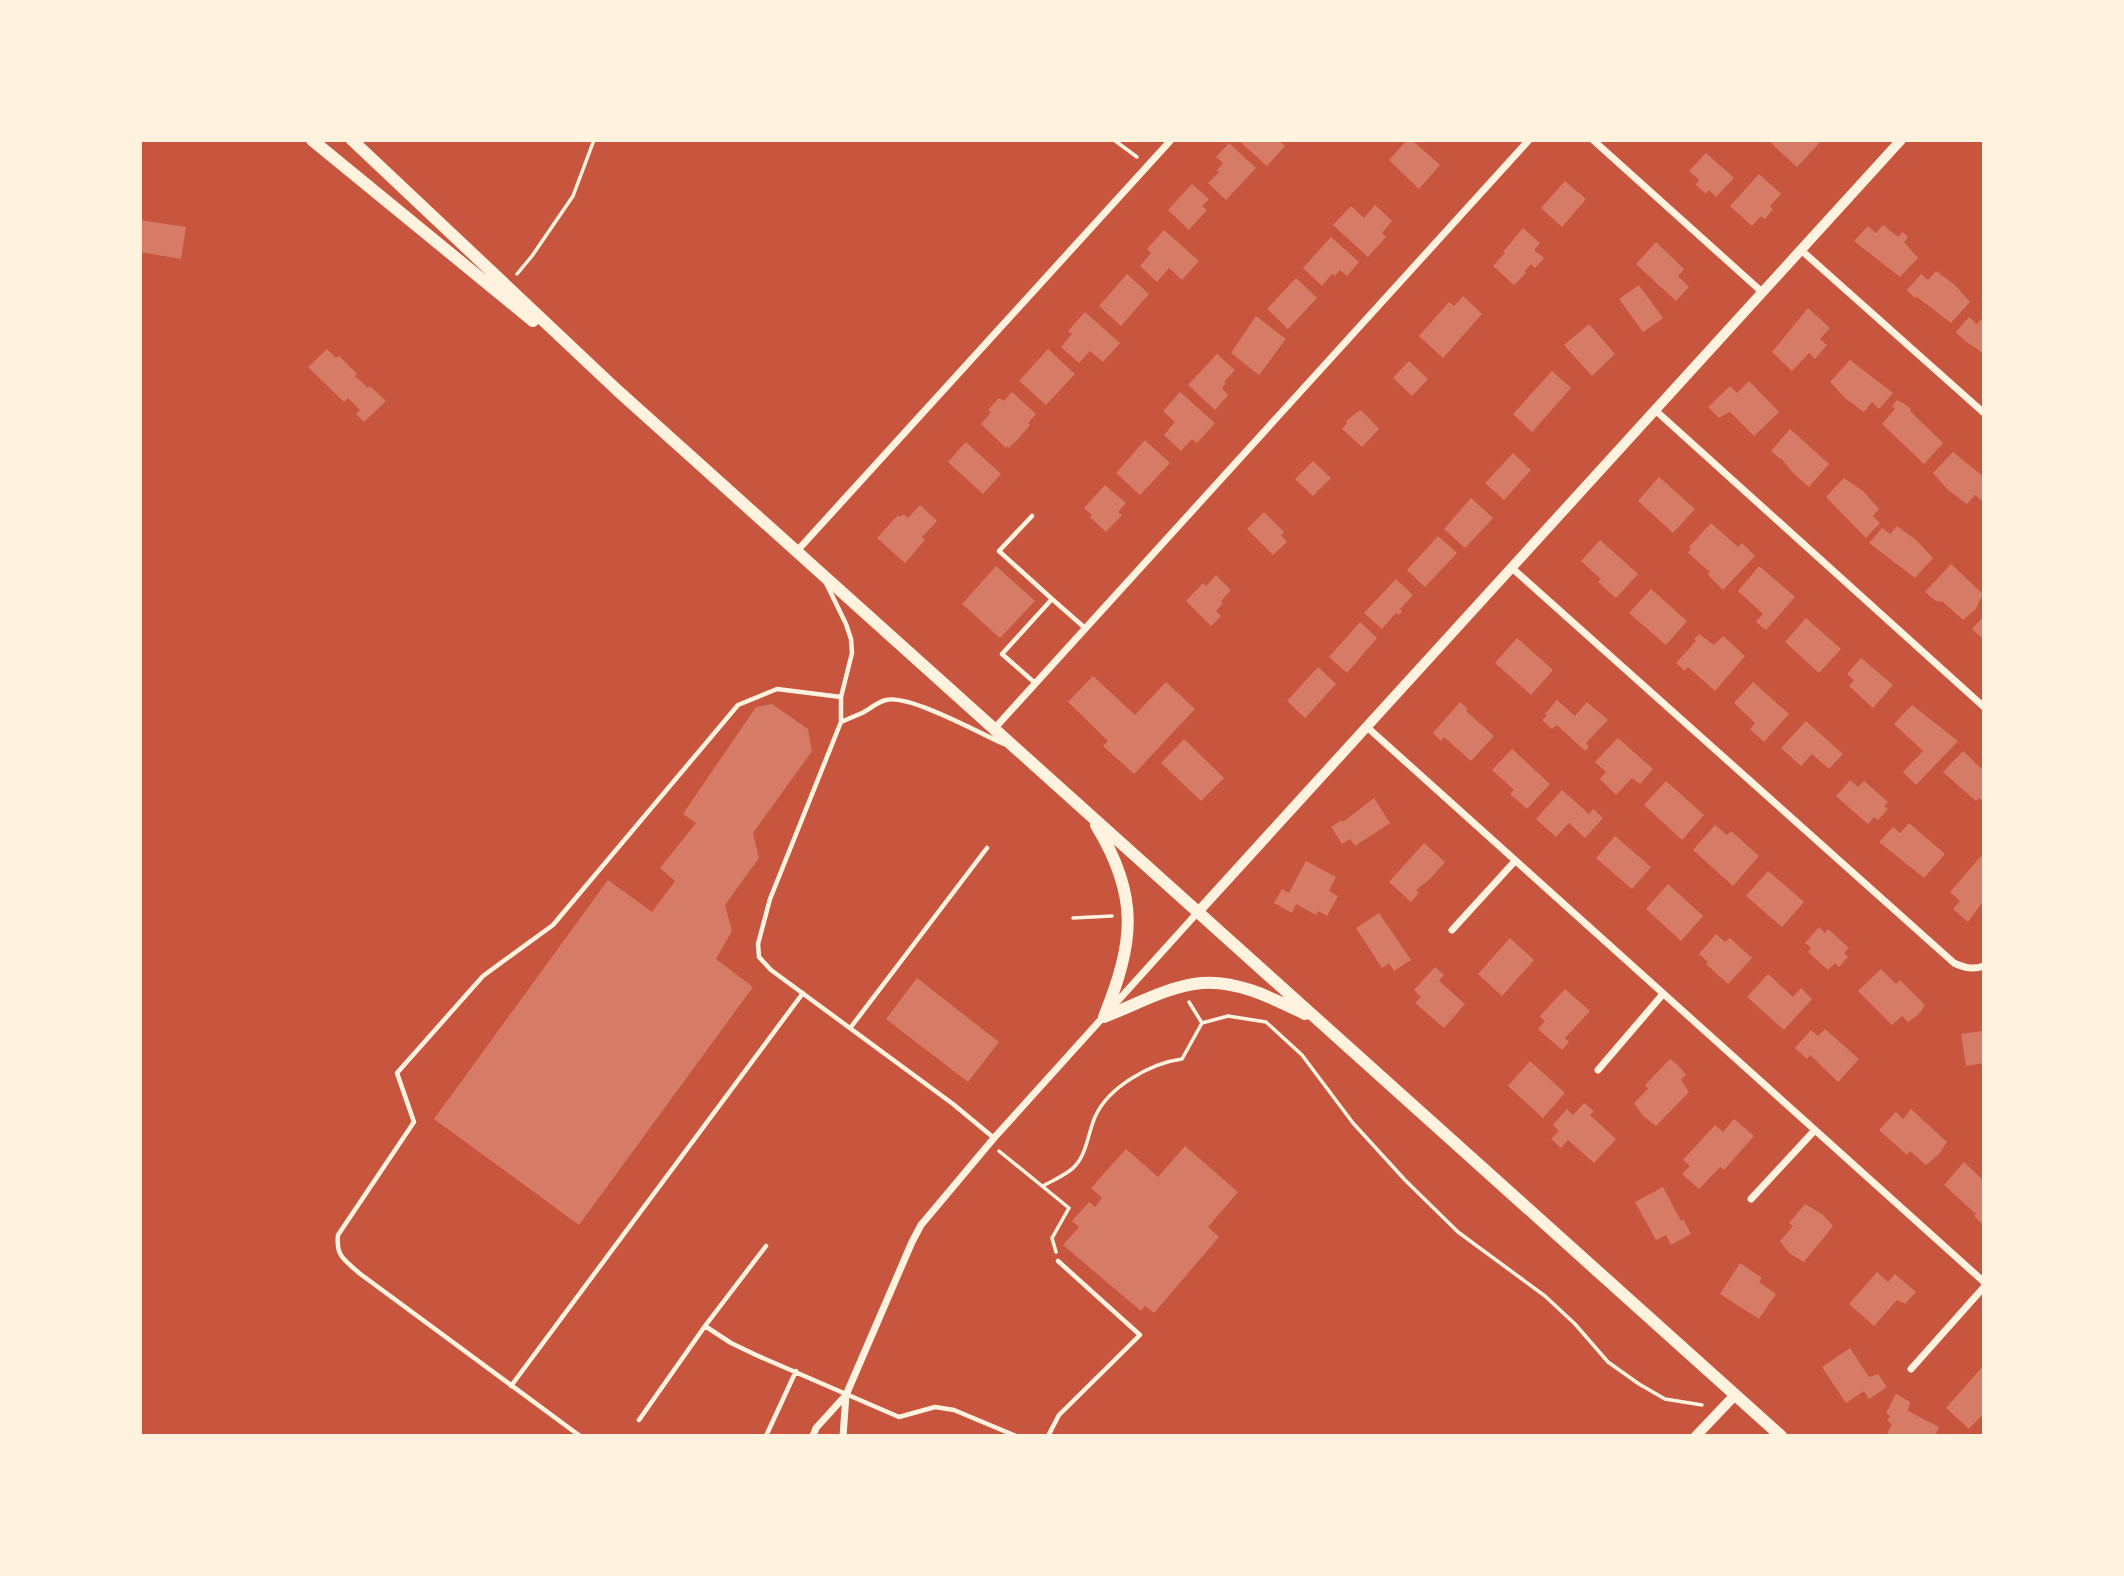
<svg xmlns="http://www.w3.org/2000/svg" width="2124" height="1576" viewBox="0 0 2124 1576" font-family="Manrope,sans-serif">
<rect width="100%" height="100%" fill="#c8553d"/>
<path fill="#d67c66" d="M1238,140H1278L1285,146L1267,166Z
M1407,140H1412L1440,165L1419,189L1389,160Z
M1773,140H1822L1797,167L1771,143Z
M1229,143L1256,168L1226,200L1208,183L1219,172L1217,170L1223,163L1216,157Z
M1706,153L1734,178L1716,197L1709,190L1706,194L1696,185L1699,180L1689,171Z
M1759,174L1781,194L1770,206L1773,209L1765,219L1761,216L1752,226L1730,206Z
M1565,181L1586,199L1562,227L1541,208Z
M1192,184L1209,199L1202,206L1207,210L1189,230L1168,210Z
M1375,205L1392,221L1382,233L1386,237L1368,257L1333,225L1351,206L1364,218Z
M140,220L186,227L181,259L140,252Z
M1883,225L1898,237L1903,232L1908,237L1904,242L1918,258L1900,277L1854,241L1868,226L1876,233Z
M1523,228L1540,243L1534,250L1544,258L1535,268L1531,264L1525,271L1526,273L1514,285L1493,266L1505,253L1503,252Z
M1164,230L1199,261L1182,280L1169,268L1157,282L1140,266L1151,253L1147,249Z
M1331,237L1359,262L1347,276L1340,270L1335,276L1332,274L1322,286L1303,268Z
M1656,242L1684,269L1678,276L1689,287L1676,301L1636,264Z
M1936,271L1955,285L1970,302L1951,323L1917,297L1915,298L1907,290L1921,274L1928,280Z
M1127,274L1149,294L1121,326L1099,306Z
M1296,278L1317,298L1288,329L1267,309Z
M1639,285L1663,318L1643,332L1619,299Z
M1463,296L1482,314L1443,358L1419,336L1449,302L1454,306Z
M1808,308L1830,328L1820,339L1827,345L1815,359L1809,353L1792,371L1772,352Z
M1085,312L1120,343L1103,362L1090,351L1079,363L1061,347L1072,334L1068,331Z
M1256,316L1286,339L1259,375L1231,353Z
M1984,316V354L1965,341L1956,332L1969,317L1977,324Z
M1589,324L1615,354L1592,376L1564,345Z
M327,349L336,358L339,356L357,374L355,376L368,388L370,386L386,401L364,422L356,414L360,410L348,398L344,402L308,367Z
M1048,349L1075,374L1046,405L1019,381Z
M1217,354L1235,370L1224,382L1226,383L1222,388L1228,395L1215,410L1188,385Z
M1850,360L1893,393L1879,409L1872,402L1864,412L1845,398L1830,382Z
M1409,361L1428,379L1412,396L1393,378Z
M1552,371L1571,388L1532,432L1513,414Z
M1749,381L1779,412L1754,436L1730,412L1719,418L1708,407L1730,386L1737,393Z
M1012,392L1036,414L1028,423L1030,425L1019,438L1009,448L1007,446L1006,448L981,424L991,412L988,410L999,398L1004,401Z
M1180,392L1215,423L1197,443L1192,439L1181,451L1164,435L1175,422L1163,411Z
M1897,400L1901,403L1902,402L1911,409L1910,411L1943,443L1924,464L1882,424L1895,409L1892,406Z
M1360,410L1365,414L1379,429L1362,447L1342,429L1347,423L1346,421Z
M1790,429L1829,464L1809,487L1793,473L1781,458L1780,459L1771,451Z
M1145,440L1170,463L1140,495L1116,473Z
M966,442L1001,474L983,494L948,462Z
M1953,452L1984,477V499L1982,501L1975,495L1967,504L1948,490L1933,473Z
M1513,453L1531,470L1504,500L1485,483Z
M1313,461L1331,478L1313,496L1295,479Z
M1659,477L1695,509L1673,533L1638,501Z
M1844,478L1863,491L1879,509L1873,516L1880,523L1866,538L1826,497Z
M1105,485L1126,503L1118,512L1122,515L1106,532L1090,517L1092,515L1084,508Z
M1471,498L1493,518L1465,548L1444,529Z
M920,505L937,521L922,537L925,540L905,563L877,538L898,515L900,517L904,514L908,518Z
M1264,512L1284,532L1281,535L1287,542L1273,555L1247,529Z
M1711,523L1738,547L1742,543L1755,556L1723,590L1711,578L1708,574L1710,572L1688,553L1691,549L1689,547Z
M1897,526L1916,540L1933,558L1915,578L1869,543L1882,528L1890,534Z
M1438,536L1457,553L1425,587L1407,570Z
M1600,540L1638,574L1616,598L1598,582L1601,579L1581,561Z
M1951,564L1983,594L1976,609L1963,620L1943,602L1936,601L1925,592Z
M996,566L1035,601L1000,638L962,604Z
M1759,566L1795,597L1766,630L1756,622L1763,614L1738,591Z
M1216,575L1231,590L1221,601L1223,603L1216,611L1221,616L1211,626L1186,601L1203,583L1206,586Z
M1396,579L1413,595L1400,609L1402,611L1399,615L1396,613L1382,629L1364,613Z
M1651,589L1687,621L1666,645L1629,613Z
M1984,616V640L1972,629Z
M1806,618L1841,649L1819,673L1785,642Z
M1360,622L1377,638L1347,673L1329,657Z
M1699,634L1714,645L1723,636L1745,656L1715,691L1688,667L1685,671L1676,663L1696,641L1694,639Z
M1517,638L1553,670L1531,695L1495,663Z
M1861,658L1893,685L1873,708L1849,686L1854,680L1847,674Z
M1318,667L1336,684L1305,718L1287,701Z
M1093,676L1135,715L1166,682L1195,709L1134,774L1103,746L1108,741L1068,702Z
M1753,682L1789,714L1764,742L1750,729L1755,723L1734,703Z
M1557,700L1575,716L1587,702L1608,720L1586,743L1589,747L1585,751L1557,725L1552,729L1542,720L1547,716L1545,714Z
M1460,702L1468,709L1466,711L1494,736L1471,761L1444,737L1441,741L1433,733Z
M772,704L808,729L812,751L753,833L759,858L725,905L732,931L716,959L753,987L579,1225L434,1119L608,880L652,912L675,881L660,868L696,823L683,814L756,707Z
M1912,705L1958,741L1916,785L1903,772L1923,751L1894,724Z
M1806,721L1843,754L1829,769L1812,754L1801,766L1781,748Z
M1618,738L1653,769L1640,784L1632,778L1616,795L1600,779L1606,772L1595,762Z
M1184,739L1224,778L1201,801L1161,763Z
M1512,749L1550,784L1527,809L1510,794L1514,790L1492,770Z
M1963,751L1984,771V803L1979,798L1976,801L1943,772Z
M1850,780L1858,787L1864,781L1888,802L1884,806L1888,809L1878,820L1874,817L1868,824L1836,796Z
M1666,781L1704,815L1682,840L1644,805Z
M1562,790L1589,814L1593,809L1603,818L1585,838L1569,823L1556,837L1536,819Z
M1374,798L1390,823L1355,846L1350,839L1342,844L1331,827L1342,820L1343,822Z
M1909,823L1945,854L1924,878L1879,842L1893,827L1900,833Z
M1715,825L1727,835L1731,831L1759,856L1733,886L1693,850Z
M1615,836L1651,867L1632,889L1596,858Z
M1424,843L1445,862L1431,878L1416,890L1419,893L1411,902L1389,882Z
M1981,856L1984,859V900L1968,922L1953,909L1960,901L1950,892Z
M1306,861L1336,877L1329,891L1338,896L1327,916L1318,911L1316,915L1296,904L1292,913L1274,903L1282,889L1289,893Z
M1768,871L1804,902L1782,927L1746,896Z
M1668,884L1703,916L1681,941L1646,909Z
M1379,913L1411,960L1394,971L1389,963L1382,968L1356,928Z
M1819,927L1825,933L1828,929L1849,948L1844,953L1848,957L1839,967L1835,963L1828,970L1808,952L1811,948L1805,943Z
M1716,934L1725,942L1730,938L1752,958L1728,984L1706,964L1708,962L1699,954Z
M1510,938L1534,960L1502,996L1478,974Z
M1435,967L1444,975L1439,981L1465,1004L1444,1028L1415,1003L1421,997L1414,990Z
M1881,969L1896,984L1900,980L1925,1005L1919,1014L1908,1022L1902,1016L1892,1025L1858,991Z
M1768,974L1793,997L1801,988L1812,999L1784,1030L1747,997Z
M917,978L999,1042L968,1082L886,1019Z
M1565,989L1590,1011L1565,1038L1569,1042L1562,1050L1538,1029L1545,1021L1540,1016Z
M1981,1026H1984V1063L1966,1066L1961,1034L1982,1031Z
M1825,1029L1859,1059L1838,1082L1810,1055L1807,1059L1795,1048L1811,1030L1818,1036Z
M1670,1059L1679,1066L1686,1075L1681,1080L1689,1092L1656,1126L1643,1116L1634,1103L1648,1089L1645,1085Z
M1530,1061L1565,1093L1543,1118L1508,1086Z
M1584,1103L1594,1111L1590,1115L1616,1139L1594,1163L1568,1140L1561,1148L1551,1139L1559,1131L1553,1125L1567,1109L1573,1115Z
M1911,1109L1947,1142L1939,1154L1926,1165L1910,1151L1907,1155L1879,1130L1896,1112L1903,1119Z
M1734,1119L1754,1136L1724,1170L1720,1167L1699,1189L1682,1174L1690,1166L1683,1160L1715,1125L1723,1132Z
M1185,1146L1238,1192L1208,1227L1219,1237L1154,1313L1145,1306L1141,1311L1063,1245L1079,1227L1072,1221L1089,1202L1095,1207L1102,1198L1091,1188L1126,1149L1158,1177Z
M1964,1162L1984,1181V1226L1974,1216L1976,1214L1944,1185Z
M1663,1187L1681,1221L1683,1219L1691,1234L1671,1245L1666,1235L1656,1240L1635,1202Z
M1805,1204L1822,1214L1833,1226L1804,1262L1789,1253L1780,1241L1793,1226L1789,1223Z
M1740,1263L1762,1278L1759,1282L1776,1294L1759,1319L1720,1294Z
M1877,1272L1888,1282L1895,1274L1916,1292L1905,1304L1897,1300L1874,1326L1849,1304Z
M1850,1348L1869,1377L1878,1374L1887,1387L1869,1399L1864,1391L1846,1403L1822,1367Z
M1984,1365V1413L1969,1429L1946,1408Z
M1896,1394L1910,1402L1908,1411L1939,1427L1935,1436H1886L1892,1424L1887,1421L1890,1416L1886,1413Z"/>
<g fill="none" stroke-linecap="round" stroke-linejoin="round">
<path stroke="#fff3e0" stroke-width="3.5" d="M1114,140L1137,157
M517,274L532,256L573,196L594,140
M1073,918L1112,916
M1189,1002L1202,1023L1228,1016L1266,1022L1302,1055L1353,1123L1405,1180L1458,1232L1545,1296L1575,1324L1608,1362L1639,1384L1665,1399L1702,1405
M999,1151L1069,1208L1052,1238L1056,1252
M1043,1186C1053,1180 1067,1175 1075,1166C1087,1153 1088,1133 1095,1117C1108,1087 1151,1063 1182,1059L1202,1023"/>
<path stroke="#fff3e0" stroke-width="4.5" d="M1032,516L999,551L1052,599L1002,654L1035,683
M826,583L846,624L851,639L852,653L841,697V722L770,899L758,944L759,957L771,970L953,1104L994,1138
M1052,599L1085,628
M841,722C848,719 855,716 862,713C870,709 877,702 886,700C909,694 979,733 1004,744
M851,1027L987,848
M705,1326L731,1343L756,1355L899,1417L935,1407L954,1410L1016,1436
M511,1386L803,993
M639,1420L705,1326L766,1246
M580,1436L359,1273C344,1259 336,1257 338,1235L414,1122L397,1073L483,976L553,925L738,705L777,689L841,697
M766,1436L796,1371
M1048,1436L1059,1415L1140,1335L1058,1261"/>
<path stroke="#fff3e0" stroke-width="7" d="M1593,140L1762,292
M1801,250L1984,413
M1655,410L1984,707
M797,551L1171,140
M1512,568L1954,963C1965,968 1973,970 1984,966
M1367,727L1984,1282
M994,729L1529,140
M1452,930L1515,861
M1598,1070L1663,994
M1751,1199L1814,1131
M1911,1369L1984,1287
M813,1436L816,1428L846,1395
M843,1436L846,1395L912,1242L921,1225L994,1138L1198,912"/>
<path stroke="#fff3e0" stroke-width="10" d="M1198,912L1901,140
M1696,1436L1735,1395"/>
<path stroke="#fff3e0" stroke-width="12" d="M312,140L533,321
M352,140L617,390L1781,1436
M1096,825C1140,897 1134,942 1104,1017
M1104,1017C1135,1005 1168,986 1202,983C1238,980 1274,999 1305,1014"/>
</g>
<rect width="2124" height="1576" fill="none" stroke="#fff3e0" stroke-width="284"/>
</svg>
